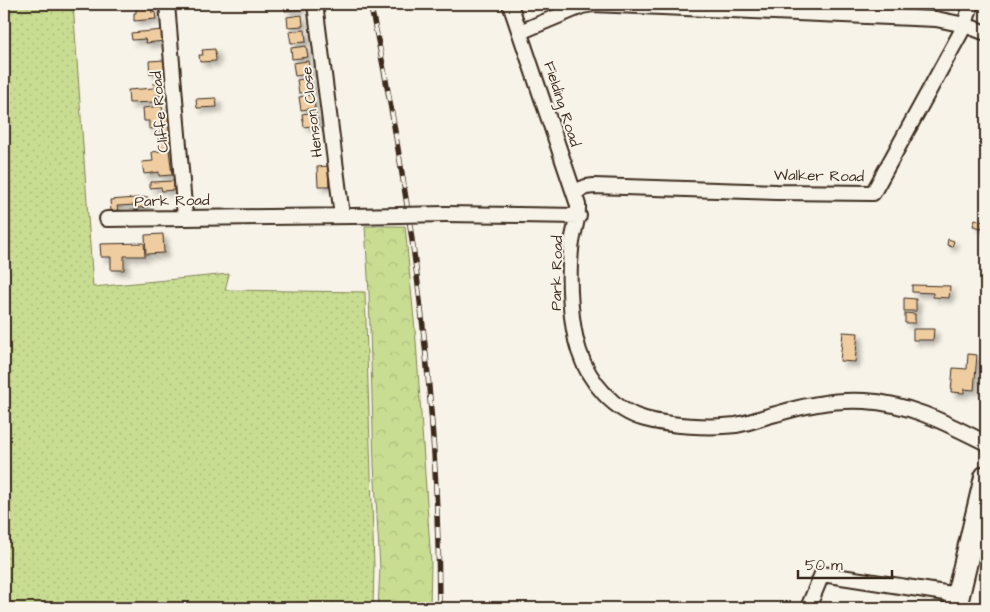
<svg xmlns="http://www.w3.org/2000/svg" width="990" height="612" viewBox="0 0 990 612" font-family="'Architects Daughter',sans-serif">
<defs>
<pattern id="grass-dots" width="8" height="8" patternUnits="userSpaceOnUse" patternTransform="scale(1.25)"><rect width="8" height="8" fill="#c9dd92"/><path d="M2 2h.1M6 6h.1" fill="none" stroke="#aebe7d" stroke-width="1.8" stroke-linecap="round"/></pattern>
<pattern id="forest-crowns" width="20" height="18" patternUnits="userSpaceOnUse" patternTransform="scale(1.25)"><rect width="20" height="18" fill="#c9dd92"/><path d="M2 6a3 3 0 1 1 6 0M12 15a3 3 0 1 1 6 0" fill="none" stroke="#aebe7d"/></pattern>
<filter id="shadow"><feDropShadow dx="4.5" dy="4.5" stdDeviation="2.5" flood-color="#0004"/></filter>
</defs>
<rect width="100%" height="100%" fill="#f7f3e8"/>
<filter id="ink" filterUnits="userSpaceOnUse"><feTurbulence type="fractalNoise" baseFrequency=".02" numOctaves="2"/><feDisplacementMap in="SourceGraphic" scale="10" xChannelSelector="R" yChannelSelector="G"/><feConvolveMatrix kernelMatrix="1 2 1 2 8 2 1 2 1" color-interpolation-filters="sRGB"/></filter>
<g filter="url(#ink)">
<path fill="url(#grass-dots)" stroke="#828458" d="M4,4H73L93,287L229,274L225,290L365,292L374,566L373,608H4Z"/>
<path fill="url(#forest-crowns)" stroke="#828458" d="M365,226H405L416,341L431,563L430,608H378L380,568L374,464L369,293Z"/>
<path fill="#efcda0" stroke="#3b2a1e" filter="url(#shadow)" d="M136,4H151L152,13L155,12L156,19L134,21V13H136Z
M285,4H301V9L285,11Z
M302,15L303,26L288,27L287,17Z
M163,30L164,41L146,43L145,39L132,40L131,33Z
M305,30L306,42L291,43L289,32Z
M306,46L308,57L292,59L291,48Z
M215,49L216,61L200,62L199,55H203L202,50Z
M165,60L166,73L150,74L149,61Z
M308,61L310,74L295,76L293,63Z
M311,78L313,92L299,93L297,80Z
M165,83V95H155L156,102L129,103L128,90L154,88L153,84Z
M313,95L315,108L301,110L299,97Z
M216,98L217,107L197,108L196,99Z
M162,106L163,116L168,115L171,149L161,150L159,128L149,129V121H144L143,108Z
M316,112L318,125L304,127L302,114Z
M169,150L172,175L159,176V172L144,174L142,162L153,161L152,152Z
M328,166L329,186H318L317,167Z
M174,181V190L162,191L161,187L150,188V182Z
M148,197V207L138,208L137,205L117,206L118,210L111,211L110,200Z
M975,219L984,222L982,228L973,226Z
M163,234L164,253L146,254L145,235Z
M948,239L954,241L952,247L947,245Z
M144,243L145,256H124V270H111V257H101L100,244Z
M912,285L950,286L949,298L933,297V293L912,292Z
M904,298L916,299V311H904Z
M905,313L915,314V323H905Z
M913,329H934L933,340H913Z
M843,332L858,333L855,362L840,361Z
M968,354L977,355L974,390L964,389V393L951,392L953,368L967,369Z"/>
<g fill="none" stroke-linecap="round" stroke-linejoin="round">
<g stroke="#3b2a1e" stroke-width="18">
<path id="minor" d="M167,4L185,217
M315,4L342,216
M510,4L578,205C579,220 572,234 571,250C568,279 570,323 579,351C589,382 614,411 645,419C670,426 710,428 736,425C749,423 763,417 776,414C805,405 835,399 865,401C909,403 948,424 986,443
M520,32L582,6L593,4L936,19L965,25L986,33
M574,192L586,187L594,186L776,192L873,193L965,25L971,4
M445,214L579,216
M107,219L353,216
M808,608L822,574L958,595"/>
</g>
<g stroke="#3b2a1e" stroke-width="26">
<path id="trunk" d="M955,608L986,477"/>
</g>
<use href="#minor" stroke="#f7f3e8" stroke-width="14"/>
<use href="#trunk" stroke="#f7f3e8" stroke-width="22"/>
<g stroke="#3b2a1e" stroke-width="5.5">
<path id="rail" d="M370,4C383,58 392,112 401,167C425,313 439,461 439,608"/>
</g>
<use href="#rail" stroke="#f7f3e8" stroke-width="4" stroke-dasharray="11" stroke-linecap="butt"/>
<g stroke="#3b2a1e" stroke-width="18" stroke-linecap="butt">
<path id="minor-bridge" d="M353,216L445,214"/>
</g>
<use href="#minor-bridge" stroke="#f7f3e8" stroke-width="14"/>
</g>
</g>
<g text-anchor="middle" dominant-baseline="central" stroke-width="4" stroke-linejoin="round" paint-order="stroke">
<g font-size="15" fill="#3b2a1e" stroke="#f7f3e8">
<text transform="translate(562 104) rotate(72)">Fielding Road</text>
<text transform="translate(160 112) rotate(-95)">Cliffe Road</text>
<text transform="translate(312 112) rotate(-97)">Henson Close</text>
<text transform="translate(819 176) rotate(1)">Walker Road</text>
<text transform="translate(172 201) rotate(-1)">Park Road</text>
<text transform="translate(557 273) rotate(-89)">Park Road</text>
</g>
</g>
<rect width="990" height="612" fill="none" stroke="#f7f3e8" stroke-width="20"/>
<rect x="10" y="10" width="970" height="592" fill="none" stroke="#3b2a1e" stroke-width="2" filter="url(#ink)"/>
<path d="M798 570v8h94v-8" fill="none" stroke="#3b2a1e" stroke-width="2.5"/>
<text x="805" y="570" font-size="15" fill="#3b2a1e" stroke="#f7f3e8" stroke-width="4" paint-order="stroke">50 m</text>
</svg>
